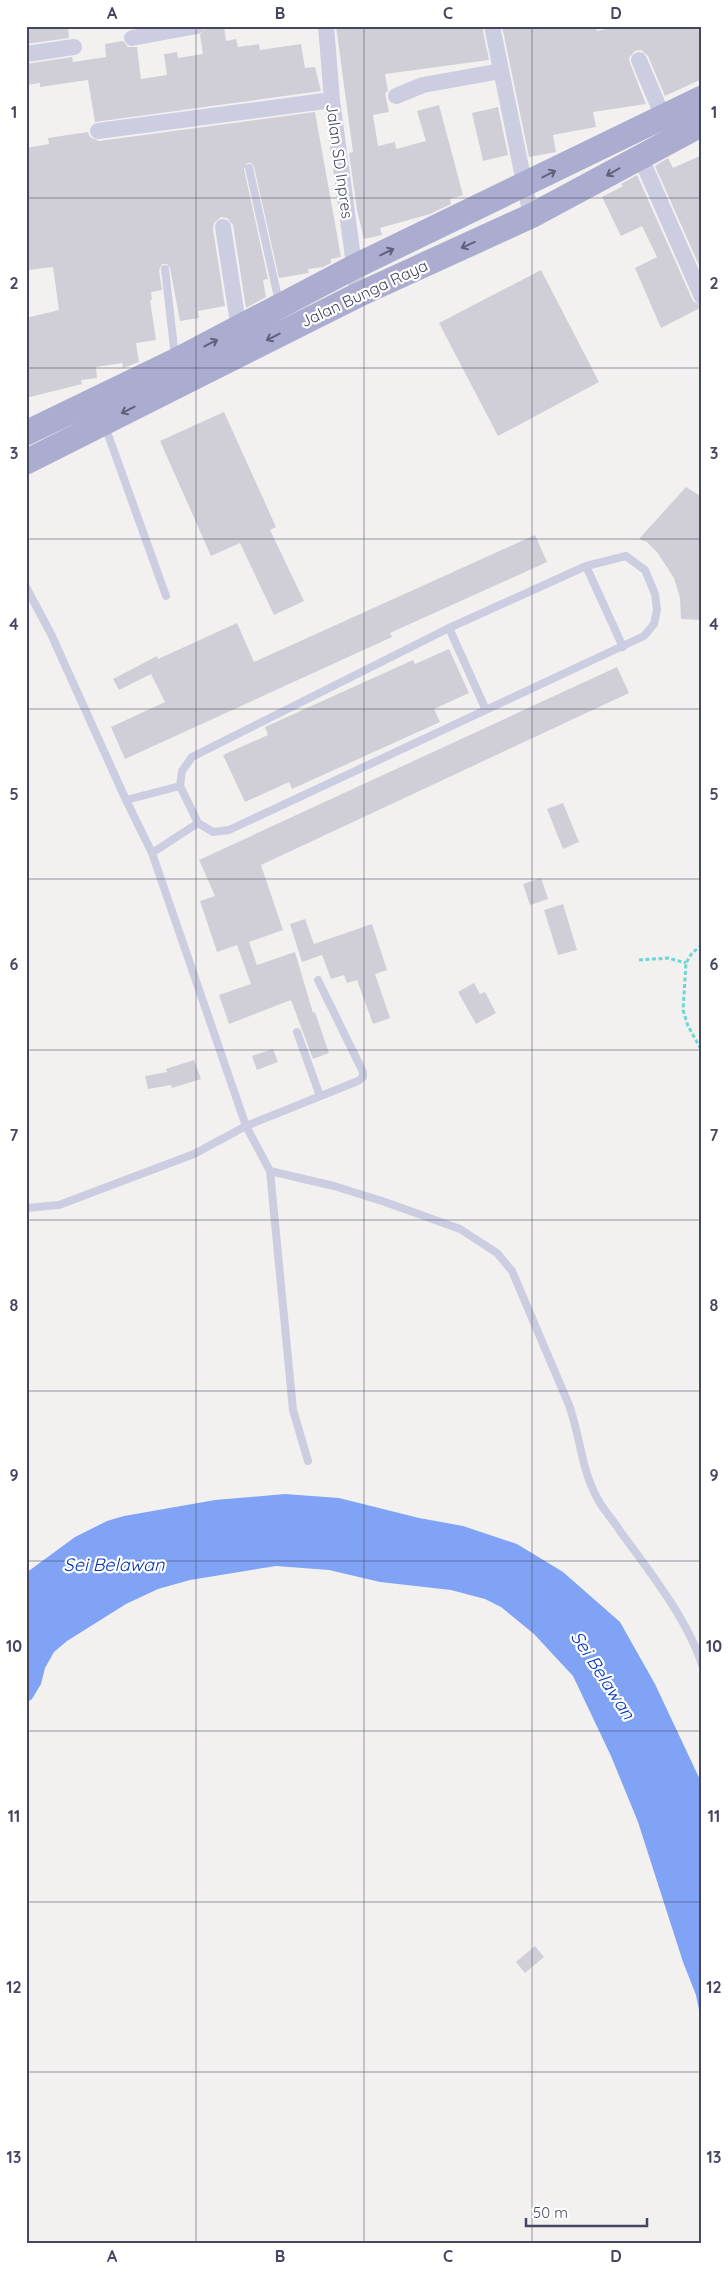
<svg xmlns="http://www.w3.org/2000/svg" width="728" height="2270" viewBox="0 0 728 2270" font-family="Quicksand,sans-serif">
<rect width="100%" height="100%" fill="#f2f1ef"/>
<path fill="#81a3f6" d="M285,1494L339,1498L419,1518L463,1526L517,1544L563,1572L620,1622L655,1684L702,1784V2025L696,1995L683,1962L638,1822L611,1756L573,1676L534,1634L501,1607L485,1599L451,1590L380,1582L329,1570L276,1566L190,1580L158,1589L126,1604L67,1641L54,1652L45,1668L41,1684L32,1699L26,1703V1573L75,1537L107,1521L124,1516L215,1500Z"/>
<path fill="#d0cfd8" d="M26,26H68L69,38L26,44Z
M224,26L226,41L236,39L238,47L259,44L260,50L301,44L305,68L315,67L321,91L95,122L88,80L40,87V83L26,85V64L72,57L73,62L106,57L105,44L123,41L128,47H137L141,79L167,75L164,54L177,52L178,58L203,54L200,35L207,27Z
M336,26H482L489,60L385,74L388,91L385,93L389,112L373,115L378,146L395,142L396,149L426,141L417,111L439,105L463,195L450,199L451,204L430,214L380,228L382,235L364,239L357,210L349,153L353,152Z
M502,26H596L597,31L618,26H702V79L665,96L648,56L641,50L635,51L629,58L630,63L646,104L593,112L596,127L553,135L556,152L529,157Z
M498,107L508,155L483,161L472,113Z
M315,112L341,257L331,259V263L323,267L308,269L309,273L279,278L254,167L251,163H247L244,169L268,279L263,280L266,297L246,308L233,225L227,218L221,217L214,223L213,229L225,306L198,311L199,318L180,321L170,268L167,264H162L159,270L162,290L151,292L152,300H150L156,340L136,343L139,362L123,368L122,363L96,367L97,378L81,380L82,384L26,398V318L59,310L53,267L28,270L26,148L49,144L48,138L88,132L90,137L99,141Z
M702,155V272L655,166L668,158L673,168Z
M637,175L693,301L702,307L661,328L635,268L657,257L642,226L621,236L602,197L623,186L621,184Z
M541,270L599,382L498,436L439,323Z
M224,412L276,527L270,530L304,601L274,615L240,543L211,556L160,441Z
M686,487L702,497V620L681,619L680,598L674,578L657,552L647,542L639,539Z
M535,535L547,562L390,633L392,637L125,759L111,727L165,702L151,674L119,690L113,679L157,656L158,659L237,623L254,662Z
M449,649L469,693L434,709L440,722L292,789L289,782L245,802L223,755L268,735L265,727L413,660L415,664Z
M617,667L629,693L261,865L283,930L249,942L257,965L295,952L313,1013L315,1012L329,1053L313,1059L291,1000L229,1024L219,995L251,984L237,945L217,952L200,901L215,896L199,860Z
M563,803L579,842L563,849L547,809Z
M541,878L548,899L530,905L523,884Z
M563,904L577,950L558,955L544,910Z
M305,919L314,944L372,924L387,970L375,974L390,1018L373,1024L357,980L347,983L344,975L331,979L322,955L302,962L290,924Z
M474,983L480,994L485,992L496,1013L476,1024L458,992Z
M273,1049L278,1062L257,1070L252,1056Z
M194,1060L201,1079L172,1088L171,1085L148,1089L145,1076L167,1072L166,1069Z
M535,1946L544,1957L525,1973L516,1962Z"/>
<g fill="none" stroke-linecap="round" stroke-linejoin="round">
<path stroke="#6dd6d6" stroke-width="3" stroke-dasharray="4 2.5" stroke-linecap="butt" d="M702,945L692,953L686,963L683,1010L688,1026L702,1051
M639,960L668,958L686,963"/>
<path stroke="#cccde1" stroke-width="8" d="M249,168L279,302
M165,269L175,357
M105,426L166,596
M586,566L623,647
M26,587L51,634L126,800L152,853L246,1126L270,1171L293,1410L308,1461
M449,628L486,710
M180,786L198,823
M126,800L180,786L182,771L192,757L449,628L586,566L626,556L645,570L655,594L657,610L654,624L644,636L229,830L213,832L198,823L152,853
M297,1032L320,1096
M270,1171L334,1186L385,1202L460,1229L497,1253L512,1271L569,1405C581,1438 581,1472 600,1503C606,1513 614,1521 620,1531C648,1569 688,1620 702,1665
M26,1208L59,1205L194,1154L246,1126L358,1081L363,1077V1072L318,980"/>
<path stroke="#cccde1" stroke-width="16" d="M326,26L332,100L358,295
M492,26L531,216
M132,38L197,26
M26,54L74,47
M639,60L663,117
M396,96L423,85L501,71
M98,131L332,100
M640,156L702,297
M223,227L239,329"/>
<path stroke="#acacd1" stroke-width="25" d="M26,433L175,361L354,267L702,98
M26,462L358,295L531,216L702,124"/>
</g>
<defs><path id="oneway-shaft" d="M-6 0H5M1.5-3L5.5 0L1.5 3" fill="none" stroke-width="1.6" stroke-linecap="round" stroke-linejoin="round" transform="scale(1.25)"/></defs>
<g stroke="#5f607c">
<use href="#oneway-shaft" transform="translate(613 172) rotate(150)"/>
<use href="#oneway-shaft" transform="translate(549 174) rotate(-27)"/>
<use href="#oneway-shaft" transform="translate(468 245) rotate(156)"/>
<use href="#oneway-shaft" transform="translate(387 252) rotate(-26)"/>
<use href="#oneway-shaft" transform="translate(273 337) rotate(153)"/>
<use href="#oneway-shaft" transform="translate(211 343) rotate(-27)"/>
<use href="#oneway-shaft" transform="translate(128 410) rotate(153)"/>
</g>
<path fill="none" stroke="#45465f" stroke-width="1" stroke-opacity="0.55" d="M196,26V2244M364,26V2244M532,26V2244M26,198H702M26,368H702M26,539H702M26,709H702M26,879H702M26,1050H702M26,1220H702M26,1391H702M26,1561H702M26,1731H702M26,1902H702M26,2072H702"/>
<g text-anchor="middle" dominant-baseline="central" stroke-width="4.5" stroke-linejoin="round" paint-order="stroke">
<g font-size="16" fill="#45465f" stroke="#fff">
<text transform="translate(340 161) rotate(82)">Jalan SD Inpres</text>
<text transform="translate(364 293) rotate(-25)">Jalan Bunga Raya</text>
</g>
<g font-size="18" font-style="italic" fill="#0035b8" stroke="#fff">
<text x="114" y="1564">Sei Belawan</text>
<text transform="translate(603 1675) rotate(57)">Sei Belawan</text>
</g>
</g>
<rect width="728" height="2270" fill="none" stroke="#ffffff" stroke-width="55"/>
<path d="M526 2218v8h121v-8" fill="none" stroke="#45465f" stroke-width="2.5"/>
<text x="533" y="2218" font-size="15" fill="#45465f" stroke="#ffffff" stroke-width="4" paint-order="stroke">50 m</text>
<rect x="28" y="28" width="672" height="2214" fill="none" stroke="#45465f" stroke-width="2"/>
<g font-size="16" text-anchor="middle" font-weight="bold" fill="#45465f">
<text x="112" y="19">A</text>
<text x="280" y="19">B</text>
<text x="448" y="19">C</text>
<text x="616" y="19">D</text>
<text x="14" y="118">1</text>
<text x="714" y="118">1</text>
<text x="14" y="289">2</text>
<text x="714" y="289">2</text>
<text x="14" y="459">3</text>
<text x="714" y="459">3</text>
<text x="14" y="630">4</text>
<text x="714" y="630">4</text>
<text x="14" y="800">5</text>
<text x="714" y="800">5</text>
<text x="14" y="970">6</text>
<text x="714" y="970">6</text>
<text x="14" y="1141">7</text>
<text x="714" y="1141">7</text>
<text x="14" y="1311">8</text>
<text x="714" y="1311">8</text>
<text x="14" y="1481">9</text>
<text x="714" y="1481">9</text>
<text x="14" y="1652">10</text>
<text x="714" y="1652">10</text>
<text x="14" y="1822">11</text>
<text x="714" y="1822">11</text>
<text x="14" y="1993">12</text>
<text x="714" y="1993">12</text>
<text x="14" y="2163">13</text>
<text x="714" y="2163">13</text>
<text x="112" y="2262">A</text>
<text x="280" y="2262">B</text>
<text x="448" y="2262">C</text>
<text x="616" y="2262">D</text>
</g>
</svg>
